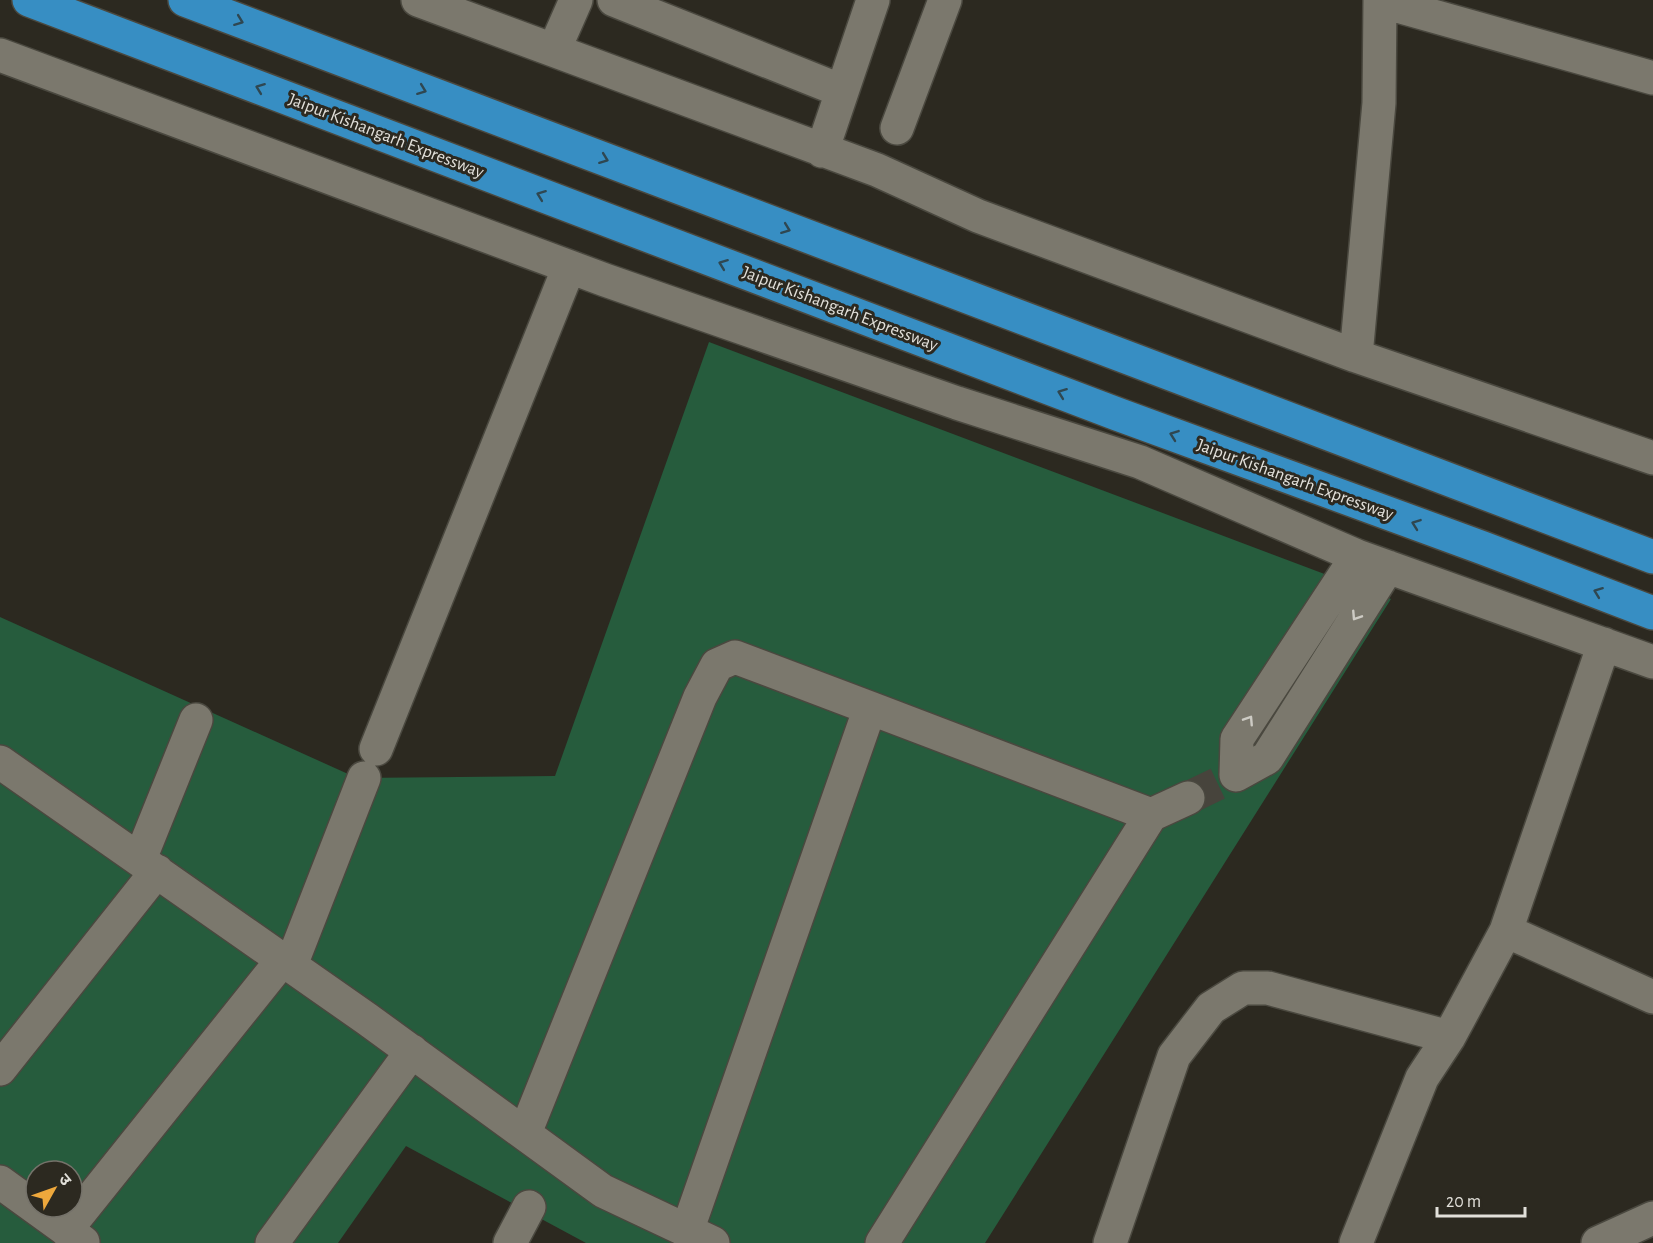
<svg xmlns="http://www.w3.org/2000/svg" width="1653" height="1243" viewBox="0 0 1653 1243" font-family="'Alegreya Sans','Noto Sans Devanagari',sans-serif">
<rect width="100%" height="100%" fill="#2c2920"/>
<path fill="#265c3d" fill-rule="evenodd" d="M709,342L1391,599L985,1243H586L406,1146L338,1243H0V617L357,778L555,776ZM36,1171H72V1207H36Z"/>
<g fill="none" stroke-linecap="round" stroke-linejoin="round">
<path stroke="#47443c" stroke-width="33" stroke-dasharray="33 16" stroke-linecap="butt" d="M1188,798L1236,775"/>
<g stroke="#4a483f" stroke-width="36">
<path id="minor" d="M418,0L877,170L978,216L1356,356L1653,458
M614,0L842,91
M1380,1L1653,78
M554,50L576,0
M0,55L605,280L957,403L1140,462L1357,556L1653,662
M897,128L945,0
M822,151L873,0
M1356,356L1379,103L1380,0
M1357,556L1237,739L1236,775L1267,758L1388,567
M376,749L569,267
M0,762L367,1019L603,1191L713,1243
M140,859L196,720
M1506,931L1653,997
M291,965L364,778
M0,1069L157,871
M525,1133L700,697L717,665L735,657L870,708
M0,1182L83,1242
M66,1230L283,959
M687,1231L870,708L1151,815
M272,1243L412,1051
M510,1243L529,1207
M882,1243L1151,815L1188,798
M1110,1243L1174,1056L1211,1008L1243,988H1268L1449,1037
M1356,1243L1422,1078L1449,1037L1506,931L1604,644
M1598,1243L1653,1218"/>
</g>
<g stroke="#4a483f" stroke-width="36">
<path id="highway" d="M29,0L1117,414L1483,548L1653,613
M185,0L1653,557"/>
</g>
<use href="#minor" stroke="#7b786d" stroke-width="33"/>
<use href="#highway" stroke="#378ec3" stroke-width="33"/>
</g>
<defs><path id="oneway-chevron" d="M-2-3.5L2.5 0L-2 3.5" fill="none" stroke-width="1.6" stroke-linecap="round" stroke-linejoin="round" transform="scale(1.5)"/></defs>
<g stroke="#2f4751">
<use href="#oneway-chevron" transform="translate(239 21) rotate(21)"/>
<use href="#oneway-chevron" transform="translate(260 88) rotate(-159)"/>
<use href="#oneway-chevron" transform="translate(422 90) rotate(21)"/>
<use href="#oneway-chevron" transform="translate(604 159) rotate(21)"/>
<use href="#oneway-chevron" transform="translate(541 195) rotate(-159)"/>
<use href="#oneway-chevron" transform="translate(786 229) rotate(21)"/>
<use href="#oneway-chevron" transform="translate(723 264) rotate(-159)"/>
<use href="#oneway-chevron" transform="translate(1062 393) rotate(-159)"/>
<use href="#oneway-chevron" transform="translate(1174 435) rotate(-160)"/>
<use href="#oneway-chevron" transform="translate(1416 524) rotate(-160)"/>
<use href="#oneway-chevron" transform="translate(1598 592) rotate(-159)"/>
</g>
<g stroke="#cdcbc4">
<use href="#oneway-chevron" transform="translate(1356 616) rotate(123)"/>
<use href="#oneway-chevron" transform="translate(1249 720) rotate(-57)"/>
</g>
<g text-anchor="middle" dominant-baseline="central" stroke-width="6" stroke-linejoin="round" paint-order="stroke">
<g font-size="18" fill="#e2e0da" stroke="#2c2920">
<text transform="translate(386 136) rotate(21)">Jaipur Kishangarh Expressway</text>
<text transform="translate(840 309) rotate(21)">Jaipur Kishangarh Expressway</text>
<text transform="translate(1295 480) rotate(20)">Jaipur Kishangarh Expressway</text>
</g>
</g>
<g transform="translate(54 1189) rotate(50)"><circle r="28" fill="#2c2920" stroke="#75726a" stroke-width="1.5"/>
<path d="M0-4.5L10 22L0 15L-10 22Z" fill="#eea83c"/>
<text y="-9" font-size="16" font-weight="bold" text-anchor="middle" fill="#e2e0da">उ</text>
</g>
<path d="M1437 1207v9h88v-9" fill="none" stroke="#e2e0da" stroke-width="3"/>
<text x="1446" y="1207" font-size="18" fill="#e2e0da" stroke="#2c2920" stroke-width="4.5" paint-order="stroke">20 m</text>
</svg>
